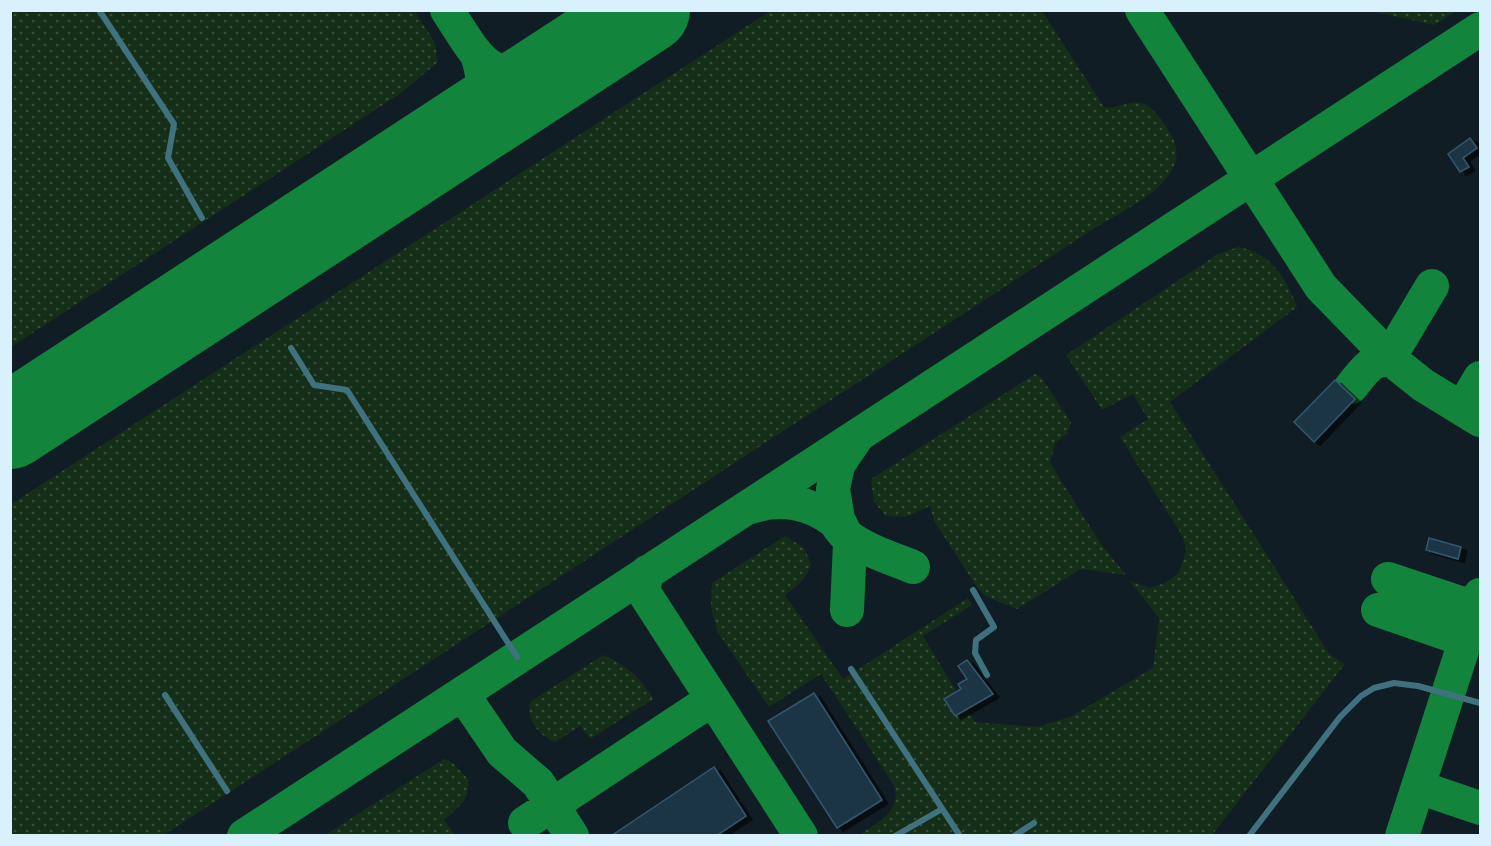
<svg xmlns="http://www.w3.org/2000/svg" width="1491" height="846" viewBox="0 0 1491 846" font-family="'Noto Sans',sans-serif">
<defs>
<pattern id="grass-dots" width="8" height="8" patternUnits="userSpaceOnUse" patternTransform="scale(1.5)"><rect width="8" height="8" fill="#142e18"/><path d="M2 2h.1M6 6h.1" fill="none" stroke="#354d3a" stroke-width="1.8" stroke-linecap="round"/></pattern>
<filter id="shadow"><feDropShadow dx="6" dy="3.5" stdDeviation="0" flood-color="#0009"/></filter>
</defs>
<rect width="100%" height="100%" fill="#111d24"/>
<path fill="url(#grass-dots)" d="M11,11H415L435,43L438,62L401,93L11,347Z
M770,11H1042L1104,107C1117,110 1129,99 1144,104C1155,108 1163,122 1169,131C1200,178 1126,208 1095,228L164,835H11L10,505Z
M1370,11L1457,10V11L1434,25Z
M1238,247C1270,252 1286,278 1297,307L1170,402L1330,655L1345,664L1212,835H859C877,823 900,813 895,787L821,674L769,707L717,631L711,607L712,583L785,536L804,548L811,564C806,580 798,585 785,595L843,679L968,598L972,605L923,636L975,722L1037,727L1070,717L1153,668L1159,618L1130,581L1150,588L1165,583L1179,573L1186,551L1183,537L1120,437L1148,419L1133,394L1102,410L1066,355L1218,254Z
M1035,374L1041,377L1071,422L1068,433L1055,443L1050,463L1101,544L1126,575L1081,569L1017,609L985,596L977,587L934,521L930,506L906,517L886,516L874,502L871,479Z
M603,655C626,665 641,677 653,699L590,739L580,726L555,742C539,736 526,720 530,702Z
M444,759L452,762L468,779C471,799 458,808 444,820L455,835H325Z"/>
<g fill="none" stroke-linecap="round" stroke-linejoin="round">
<path stroke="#12843b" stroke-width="34" d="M447,10C479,59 485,82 550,74
M1142,10L1321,287L1393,361L1423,385L1480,420
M465,129C482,102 488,86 477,55
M1386,356L1398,343L1432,286
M1351,387C1363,373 1372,355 1393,361L1381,352
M1470,395L1480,378
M751,507C780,497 810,502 834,521C838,525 841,532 846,535C865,550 891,558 913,567
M647,572L643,591L801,836
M1388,579L1469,606L1475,614
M847,610L850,543L838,519L833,489L838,465L857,437
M1378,610L1459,638L1464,645
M451,701L462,700L470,705L502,752L538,783L572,836
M1433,792L1480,808
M525,823L702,706L714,707L720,711
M244,836L1480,29
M1402,836L1480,595"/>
<path stroke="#12843b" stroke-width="86" d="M10,426L647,10"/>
</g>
<path fill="#1f3544" stroke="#33576e" stroke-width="1.5" filter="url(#shadow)" d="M1470,138L1477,148L1463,158L1469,167L1460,172L1448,154Z
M1335,380L1355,399L1314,442L1294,422Z
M1429,538L1461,547L1458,559L1426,550Z
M967,660L993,694L955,716L944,699L961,689L958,684L967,679L958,666Z
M814,693L882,800L837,828L768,721Z
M714,767L746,816L716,836H611Z"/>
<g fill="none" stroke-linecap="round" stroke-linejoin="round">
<path stroke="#40717f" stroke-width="6" d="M99,10L174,124L168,158L202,218
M291,348L314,385L347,390L517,657
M973,590L994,627L976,640L975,653L987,675
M851,669L960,836
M165,695L227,791
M895,836L942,809
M1014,836L1034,823
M1249,836L1340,717L1361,696L1374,688L1394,683L1418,686L1480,703"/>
</g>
<rect width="1491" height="846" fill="none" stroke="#d8f1fc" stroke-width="24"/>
</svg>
